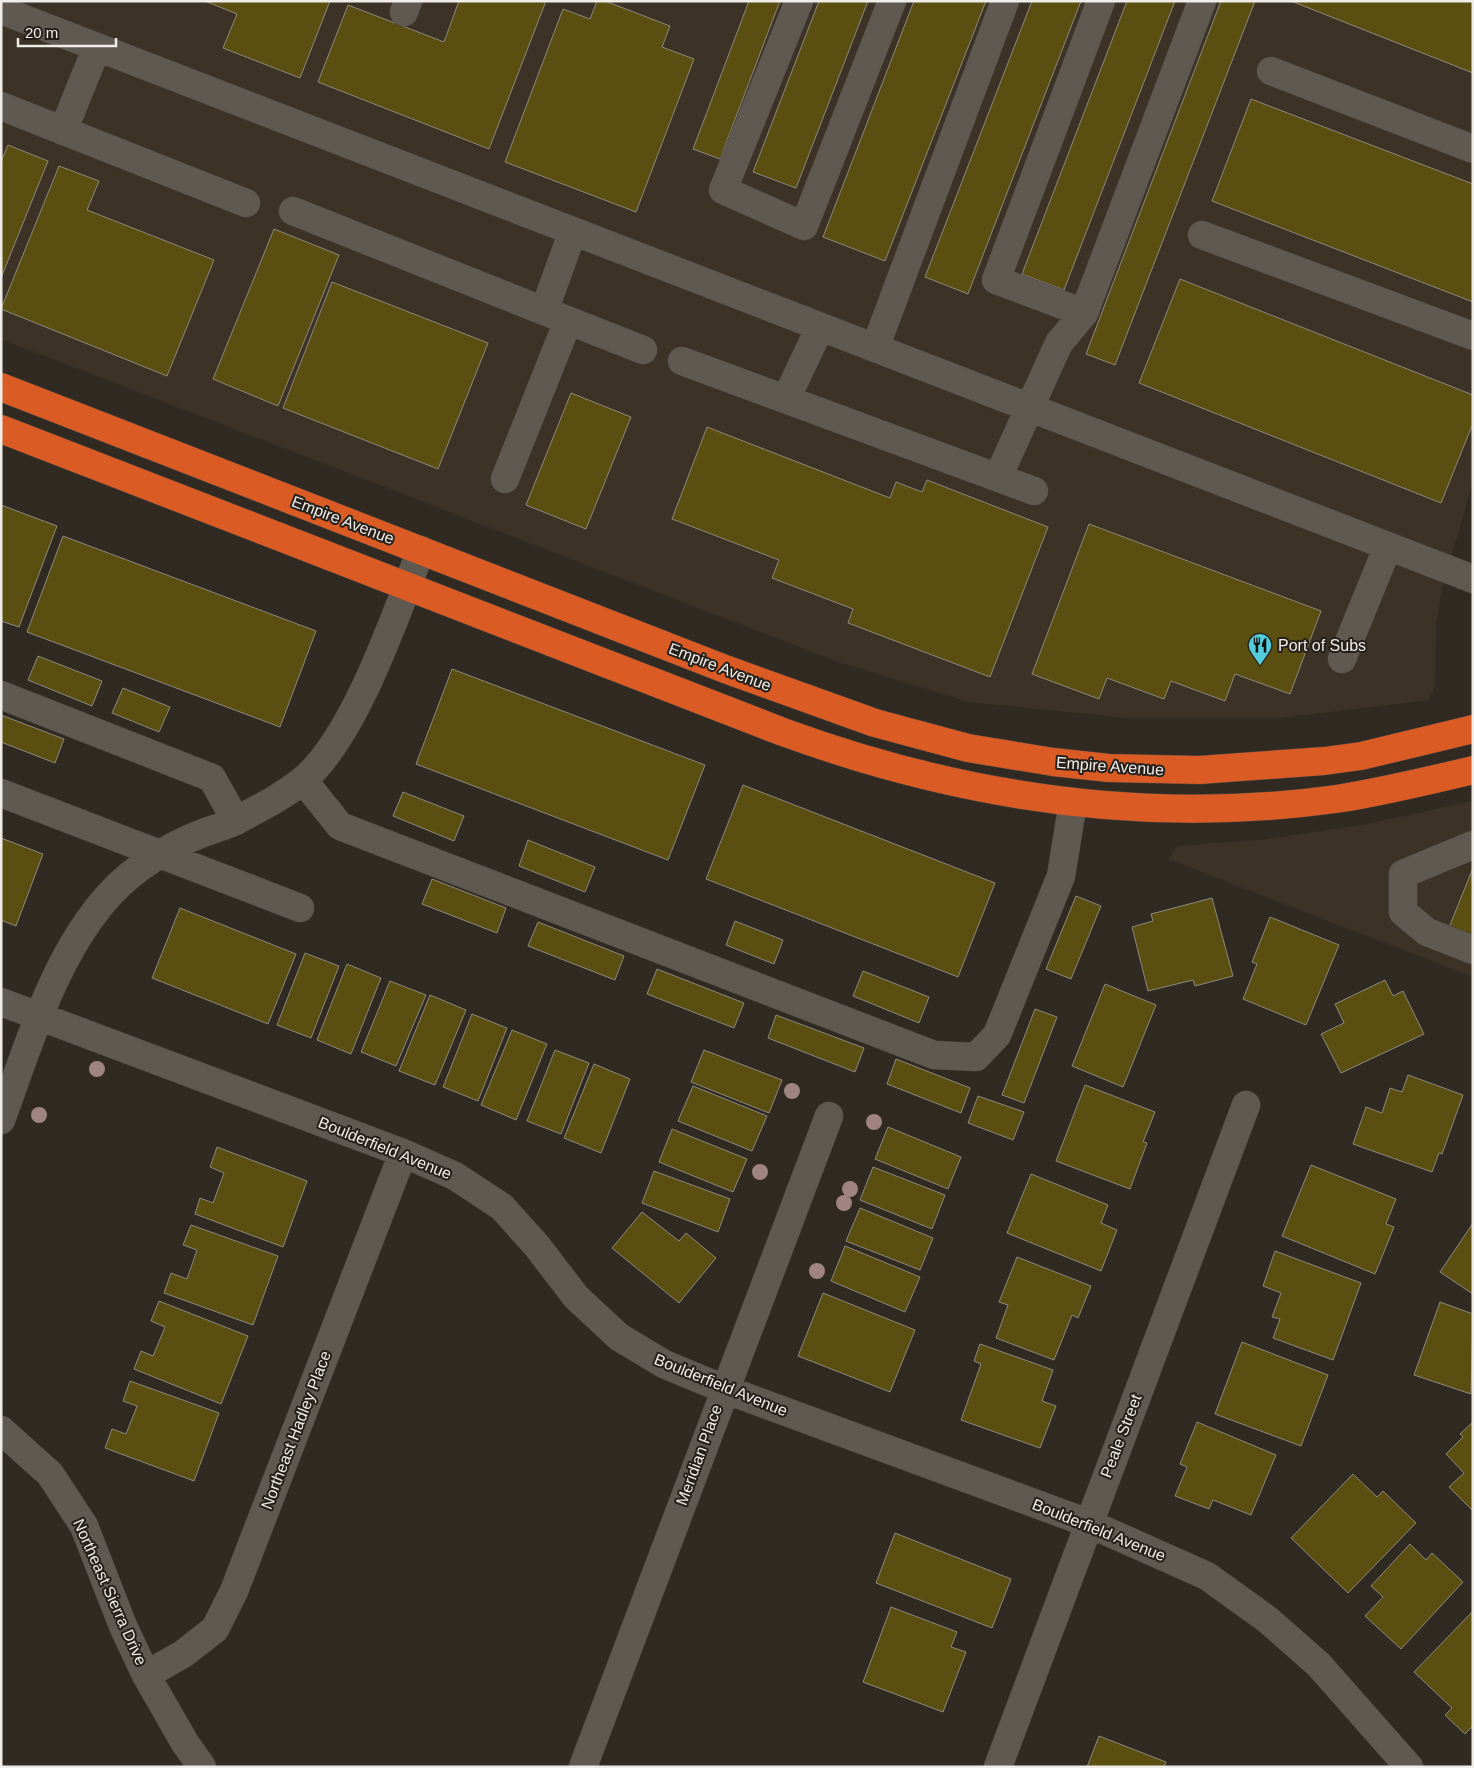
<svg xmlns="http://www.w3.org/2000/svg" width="1474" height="1768" viewBox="0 0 1474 1768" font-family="Arial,sans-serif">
<rect width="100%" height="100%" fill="#302a23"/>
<path fill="#3c3226" d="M1,1H1473V482L1442,589L1436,626L1435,686L1429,700L1280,718H1127L969,702L838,662L1,339Z
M1473,801V977L1168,859L1177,846L1259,840L1362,825Z"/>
<path fill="#5b4e11" stroke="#8c897f" d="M205,1H330L300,78L223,48L237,14Z
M459,1H546L489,149L318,82L348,5L444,42Z
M597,1H605L670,26L662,47L694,59L636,212L505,162L563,9L590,19Z
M749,1H780L720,159L693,149Z
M819,1H868L796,188L753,172Z
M914,1H986L885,261L823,237Z
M1032,1H1081L968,294L925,277Z
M1127,1H1175L1064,290L1022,274Z
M1221,1H1255L1115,365L1086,354Z
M1291,1H1473V73Z
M1251,99L1473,184V302L1212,201Z
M8,145L48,161L1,278V162Z
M59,166L99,181L87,210L214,260L167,376L1,309Z
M274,229L339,255L278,406L213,379Z
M1180,279L1473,395V423L1441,503L1139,383Z
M332,282L488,343L438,469L283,408Z
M571,393L631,417L586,529L526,505Z
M707,427L890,498L896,482L922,492L927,480L1048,527L990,677L848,623L853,609L772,578L779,560L672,519Z
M1,505L57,526L19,627L1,621Z
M1089,524L1321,611L1290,694L1235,674L1225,701L1171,681L1164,699L1107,678L1099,699L1032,674Z
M63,536L316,631L280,727L27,632Z
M38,656L102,681L92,706L28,680Z
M452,669L705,765L668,860L416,764Z
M123,688L170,707L159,732L112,713Z
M1,715L64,739L55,763L1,742Z
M743,785L995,883L958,977L706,879Z
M403,792L464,816L454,841L393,816Z
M1,838L43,854L16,926L1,920Z
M528,840L595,867L585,892L519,866Z
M1473,868V939L1448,930Z
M432,879L506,908L497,933L422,904Z
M1076,896L1101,906L1071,979L1046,969Z
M1212,898L1233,976L1195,986L1193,980L1148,991L1132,927L1153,921L1151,914Z
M180,908L296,954L268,1024L152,978Z
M1270,917L1339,945L1306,1025L1243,999L1257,964L1252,962Z
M735,921L783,940L774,964L726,945Z
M538,922L624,956L615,980L528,946Z
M305,953L339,966L311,1038L277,1025Z
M347,964L381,978L351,1054L317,1040Z
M657,969L744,1003L734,1028L647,994Z
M863,971L929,997L919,1023L853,996Z
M1385,980L1393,996L1403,991L1424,1034L1341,1073L1321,1034L1344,1023L1335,1004Z
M390,981L426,995L396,1066L361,1052Z
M1105,984L1156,1005L1123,1087L1072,1066Z
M430,995L466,1010L435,1085L399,1071Z
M1035,1009L1057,1017L1024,1103L1002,1095Z
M472,1014L507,1028L478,1101L443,1087Z
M776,1015L864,1048L855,1072L768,1038Z
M512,1030L547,1044L516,1120L481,1105Z
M555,1050L589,1063L561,1134L527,1121Z
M704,1050L782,1080L769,1113L691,1082Z
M896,1059L970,1088L961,1113L887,1084Z
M594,1064L630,1079L601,1153L564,1138Z
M1408,1075L1463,1095L1442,1154L1439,1153L1432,1172L1353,1144L1366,1107L1382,1113L1390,1088L1402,1092Z
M1085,1085L1155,1112L1143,1142L1147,1143L1130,1189L1056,1161Z
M693,1086L767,1116L752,1151L678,1121Z
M978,1096L1024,1112L1013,1140L968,1123Z
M888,1127L961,1157L948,1189L875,1159Z
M672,1129L747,1159L733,1192L659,1162Z
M217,1147L307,1181L283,1247L195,1214L200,1198L213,1203L224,1173L210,1167Z
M1311,1165L1396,1199L1386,1224L1394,1227L1375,1274L1282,1236Z
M873,1167L945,1195L932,1229L860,1200Z
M654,1171L730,1199L718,1232L642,1203Z
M1031,1174L1108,1205L1101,1223L1117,1230L1101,1271L1007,1233Z
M860,1208L933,1238L920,1270L846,1241Z
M642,1212L679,1241L686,1233L716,1258L679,1303L612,1248Z
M1473,1223V1294L1440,1272Z
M191,1225L278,1256L253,1325L164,1293L171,1273L187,1279L197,1250L183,1245Z
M845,1246L920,1277L905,1312L831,1281Z
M1275,1251L1361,1283L1333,1360L1273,1338L1280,1319L1272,1317L1281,1293L1263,1286Z
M1017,1257L1091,1286L1078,1318L1072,1315L1054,1360L996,1338L1008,1305L999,1302Z
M823,1293L915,1330L890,1392L798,1356Z
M159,1301L248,1336L221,1404L134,1369L141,1351L153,1356L165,1327L151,1321Z
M1440,1302L1473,1314L1471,1394L1414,1375Z
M1242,1342L1328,1375L1301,1446L1215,1414Z
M980,1344L1053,1370L1042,1401L1056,1406L1040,1448L961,1420L981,1364L974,1361Z
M130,1381L219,1413L194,1481L105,1448L112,1429L126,1434L137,1406L123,1401Z
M1197,1422L1276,1455L1251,1515L1213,1500L1209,1509L1175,1496L1187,1467L1180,1464Z
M1473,1422V1511L1449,1487L1464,1473L1446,1454L1463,1437L1460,1434Z
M1353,1474L1377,1497L1383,1491L1416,1523L1348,1593L1291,1538Z
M895,1533L1011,1579L992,1628L876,1583Z
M1410,1544L1426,1560L1432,1553L1463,1582L1401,1649L1365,1616L1383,1597L1371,1586Z
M891,1607L957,1632L951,1647L966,1652L943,1712L863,1682Z
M1473,1611V1726L1465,1734L1445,1715L1452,1708L1414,1672Z
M1099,1736L1166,1762L1164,1767H1087Z"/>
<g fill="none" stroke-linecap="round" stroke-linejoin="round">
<g stroke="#4c4642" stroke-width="29">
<path id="minor" d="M799,1L723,190L804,226L892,1
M1,10L1473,579
M404,12L408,1
M1271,71L1473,149
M1,106L246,203
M63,131L97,47
M293,211L544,311
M573,231L544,311L643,350
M1202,235L1473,336
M1084,313L996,280L1101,1
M875,348L1005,1
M682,361L1034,491
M786,399L820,327
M998,477L1059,343L1084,313L1202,1
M505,479L568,321
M1342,659L1388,546
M1,695L212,778L236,821
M303,780L340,826L934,1055L976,1057L997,1035L1061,876L1073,802
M1,793L300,908
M1473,845L1403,874V912L1427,932L1473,950
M1,1002L403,1153L455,1176L502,1207L537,1246L576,1297L619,1337L664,1364L724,1389L1088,1523L1207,1576L1268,1620L1319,1665L1409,1767
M1,1120C29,1044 55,953 111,893C133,869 168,847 198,835C212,829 228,826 241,818C262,807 283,796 302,781C354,739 396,614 421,550
M1,1430L50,1474L84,1526L123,1626L146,1675L185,1743L202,1767
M146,1675L183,1654L215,1629L234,1591L403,1153
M583,1767L829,1116
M998,1767L1246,1105"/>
</g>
<g stroke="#4c4642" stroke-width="29">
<path id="highway" d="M1,387L725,669L875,723L968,748L1053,762L1109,768L1199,770L1324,761L1361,756L1473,729
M1,429L783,732C961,797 1148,825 1336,799C1382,792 1427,781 1473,770"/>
</g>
<use href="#minor" stroke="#605952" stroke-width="28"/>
<use href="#highway" stroke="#db5b24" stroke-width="28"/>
</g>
<g fill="#9f8482">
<circle cx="97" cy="1069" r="8"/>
<circle cx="792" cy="1091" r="8"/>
<circle cx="39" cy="1115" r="8"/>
<circle cx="874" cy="1122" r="8"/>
<circle cx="760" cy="1172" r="8"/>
<circle cx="850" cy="1189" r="8"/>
<circle cx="844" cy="1203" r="8"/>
<circle cx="817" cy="1271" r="8"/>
</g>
<defs>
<g id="restaurant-pin" transform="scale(1.25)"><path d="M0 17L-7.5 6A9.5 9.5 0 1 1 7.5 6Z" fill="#53cbda" stroke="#26201a"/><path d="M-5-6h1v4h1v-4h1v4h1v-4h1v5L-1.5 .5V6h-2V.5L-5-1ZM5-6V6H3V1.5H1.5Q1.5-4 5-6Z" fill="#111"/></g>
</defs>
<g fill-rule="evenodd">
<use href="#restaurant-pin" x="1260" y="645"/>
</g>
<g text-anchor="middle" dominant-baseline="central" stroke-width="4" stroke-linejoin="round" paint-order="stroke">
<g font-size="16" fill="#f0ece8" stroke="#26201a">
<text transform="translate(343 520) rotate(21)">Empire Avenue</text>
<text transform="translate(720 667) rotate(21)">Empire Avenue</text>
<text transform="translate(1110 766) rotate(4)">Empire Avenue</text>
<text transform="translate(385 1148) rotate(22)">Boulderfield Avenue</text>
<text transform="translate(721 1385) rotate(22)">Boulderfield Avenue</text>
<text transform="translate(296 1430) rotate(-69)">Northeast Hadley Place</text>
<text transform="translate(1121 1436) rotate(-69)">Peale Street</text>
<text transform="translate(699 1455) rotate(-70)">Meridian Place</text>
<text transform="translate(1099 1530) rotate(22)">Boulderfield Avenue</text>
<text transform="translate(110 1592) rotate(66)">Northeast Sierra Drive</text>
</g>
<g font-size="16" fill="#f0ece8" stroke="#26201a" text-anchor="start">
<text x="1278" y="645">Port of Subs</text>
</g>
</g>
<rect width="1474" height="1768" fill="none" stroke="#f0ece8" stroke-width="5"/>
<path d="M18 38v8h98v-8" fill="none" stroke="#f0ece8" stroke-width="2.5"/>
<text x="25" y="38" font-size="15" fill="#f0ece8" stroke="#26201a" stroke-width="4" paint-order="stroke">20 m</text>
</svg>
